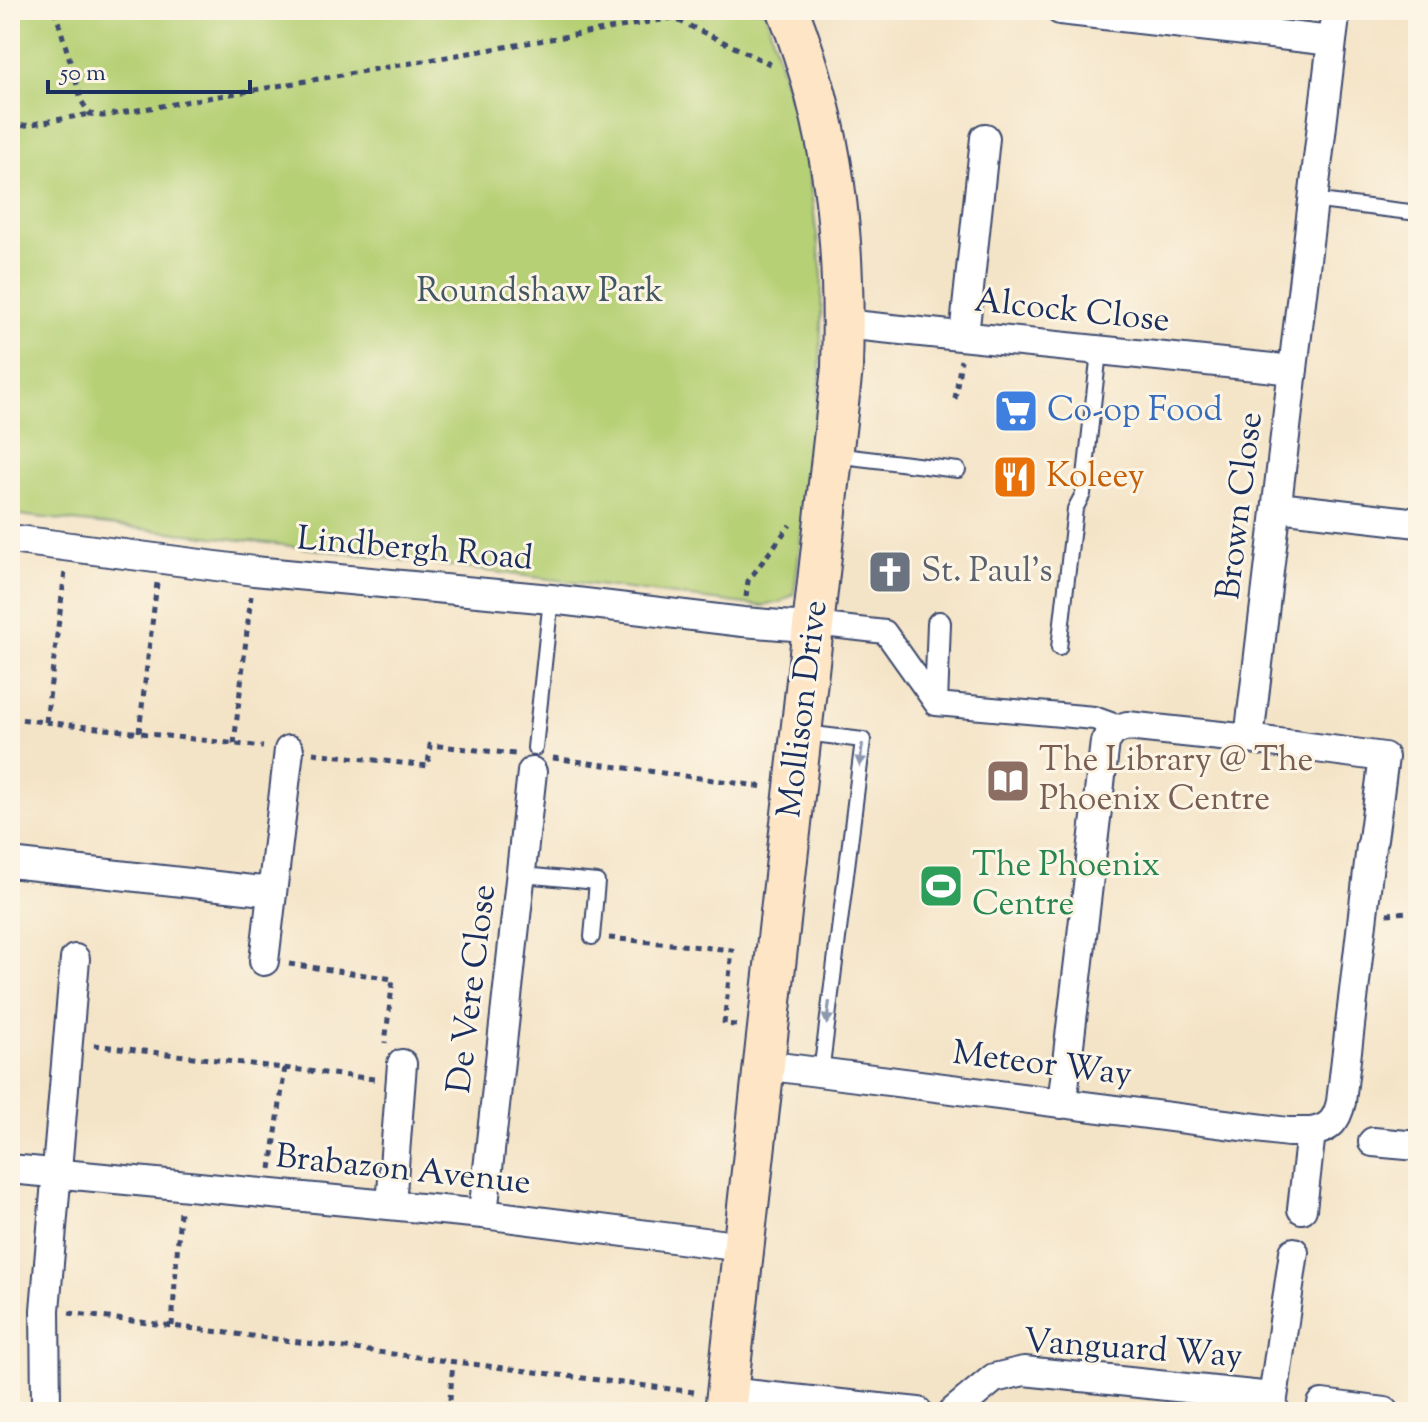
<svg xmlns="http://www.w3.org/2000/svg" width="1428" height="1422" viewBox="0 0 1428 1422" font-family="'Sorts Mill Goudy',serif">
<rect width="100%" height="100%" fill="#fcf5e5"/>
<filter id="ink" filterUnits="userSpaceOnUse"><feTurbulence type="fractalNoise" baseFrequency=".0125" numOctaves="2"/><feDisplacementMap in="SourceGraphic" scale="16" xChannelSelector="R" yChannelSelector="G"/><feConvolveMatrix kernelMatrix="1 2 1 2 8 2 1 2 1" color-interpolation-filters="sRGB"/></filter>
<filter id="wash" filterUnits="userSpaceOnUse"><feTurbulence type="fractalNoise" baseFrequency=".006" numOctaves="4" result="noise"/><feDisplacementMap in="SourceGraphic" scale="32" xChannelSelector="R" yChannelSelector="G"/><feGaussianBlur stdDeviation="1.8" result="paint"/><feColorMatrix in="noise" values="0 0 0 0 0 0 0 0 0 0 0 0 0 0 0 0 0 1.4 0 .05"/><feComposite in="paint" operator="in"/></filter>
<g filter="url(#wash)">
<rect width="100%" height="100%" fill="#f4e4c7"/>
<path fill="#b6d075" stroke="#68806a" stroke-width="2" d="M10,10H765L807,160L822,275L820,380L794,594L781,602L761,606L259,542L10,514Z"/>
</g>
<g filter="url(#ink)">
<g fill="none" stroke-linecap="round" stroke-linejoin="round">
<g stroke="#3c4a6e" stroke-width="18">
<path id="service" d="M1311,200L1418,213
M834,455L958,470
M1059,648L1075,509L1083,494L1099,352
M805,733L863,740L821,1073
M535,748L551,599
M523,875L597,882L592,937"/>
</g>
<g stroke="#3c4a6e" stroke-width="26">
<path id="pedestrian" d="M814,624L885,632L936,704L1094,718L1119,727
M936,704L939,623"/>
</g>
<g stroke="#3c4a6e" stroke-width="32">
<path id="minor" d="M1060,10L1332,41L1249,739L1127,726L1113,731L1105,742L1062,1104
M1332,41L1336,10
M843,324L1293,370
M964,336L985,138
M1278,507L1418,523
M10,539L254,571L551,599L743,622L793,626L814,624
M1249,739L1384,757L1373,839
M10,863L272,892
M264,961L289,750
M763,1065L1288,1132H1311
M1373,1142L1418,1146
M10,1169L483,1214L743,1247
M391,1205L402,1064
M1302,1209L1311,1132C1330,1129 1337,1120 1341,1102L1371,846
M483,1214L532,772
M726,1392L918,1412
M1322,1404L1385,1412
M50,1412L46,1404L45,1310L75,959
M953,1412L994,1378L1024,1371L1272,1397
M1271,1412L1294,1252"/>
</g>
<g stroke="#3c4a6e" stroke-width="44">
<path id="secondary" d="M725,1412L842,368C846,240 835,130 788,10"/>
</g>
<path stroke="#3c4a6e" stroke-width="5" stroke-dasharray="6 6" stroke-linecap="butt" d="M55,10L82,102L90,114L103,116L673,18L772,65V69
M10,128L90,114
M955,399L961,360
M746,597L748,581L790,525
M10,718L263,747
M46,722L65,572
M139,732L157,583
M234,744L251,596
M313,753L428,766L430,745L515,754
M553,758L765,787
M1387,914L1418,911
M609,938L732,950L724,1024L736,1025
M289,964L393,979L385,1043
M94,1045L374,1079
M271,1169L285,1067
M69,1313L694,1392
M172,1326L180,1211
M449,1412L453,1362"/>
<use href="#service" stroke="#fff" stroke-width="14"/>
<use href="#pedestrian" stroke="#fff" stroke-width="22"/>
<use href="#minor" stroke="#fff" stroke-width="28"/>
<use href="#secondary" stroke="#fee5c5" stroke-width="40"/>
</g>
<defs><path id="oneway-solid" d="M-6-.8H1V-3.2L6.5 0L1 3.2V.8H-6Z" transform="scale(2)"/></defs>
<g fill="#8d97ae">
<use href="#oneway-solid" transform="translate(861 755) rotate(97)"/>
<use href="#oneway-solid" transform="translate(828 1013) rotate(97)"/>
</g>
</g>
<defs>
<g id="supermarket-square" transform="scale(2.3)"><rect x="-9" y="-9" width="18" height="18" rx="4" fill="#3f7fe0" stroke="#fcf5e5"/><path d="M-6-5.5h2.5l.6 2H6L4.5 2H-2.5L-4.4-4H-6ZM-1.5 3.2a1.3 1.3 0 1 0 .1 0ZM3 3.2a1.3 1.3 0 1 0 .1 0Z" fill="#fff"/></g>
<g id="restaurant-square" transform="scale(2.3)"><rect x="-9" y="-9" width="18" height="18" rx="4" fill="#e8710a" stroke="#fcf5e5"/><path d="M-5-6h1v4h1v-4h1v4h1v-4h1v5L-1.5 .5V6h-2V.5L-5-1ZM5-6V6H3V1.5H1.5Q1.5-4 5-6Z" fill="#fff"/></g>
<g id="church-square" transform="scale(2.3)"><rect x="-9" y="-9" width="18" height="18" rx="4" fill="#6b7280" stroke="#fcf5e5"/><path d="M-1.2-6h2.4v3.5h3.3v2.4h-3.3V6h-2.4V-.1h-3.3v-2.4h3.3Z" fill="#fff"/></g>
<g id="library-square" transform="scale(2.3)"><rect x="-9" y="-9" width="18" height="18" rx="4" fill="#8d6e63" stroke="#fcf5e5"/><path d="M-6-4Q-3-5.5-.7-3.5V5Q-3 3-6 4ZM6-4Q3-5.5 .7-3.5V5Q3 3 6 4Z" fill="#fff"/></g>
<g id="stadium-square" transform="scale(2.3)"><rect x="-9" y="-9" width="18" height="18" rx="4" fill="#2e9e5b" stroke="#fcf5e5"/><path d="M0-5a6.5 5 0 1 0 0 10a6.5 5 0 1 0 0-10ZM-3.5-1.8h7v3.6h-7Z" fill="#fff"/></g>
</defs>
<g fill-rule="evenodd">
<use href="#supermarket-square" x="1016" y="411"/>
<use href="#restaurant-square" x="1015" y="477"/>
<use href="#church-square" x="890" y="572"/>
<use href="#library-square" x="1008" y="781"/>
<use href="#stadium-square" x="941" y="886"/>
</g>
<g text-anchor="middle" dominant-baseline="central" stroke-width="6" stroke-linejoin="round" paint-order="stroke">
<g font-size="34" fill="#425764" stroke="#fcf5e5">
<text x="540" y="292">Roundshaw Park</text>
</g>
<g font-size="34" fill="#1b2f5e" stroke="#fcf5e5">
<text transform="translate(1072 312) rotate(6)">Alcock Close</text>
<text transform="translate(1241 506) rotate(-83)">Brown Close</text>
<text transform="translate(415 550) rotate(5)">Lindbergh Road</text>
<text transform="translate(804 709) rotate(-83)">Mollison Drive</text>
<text transform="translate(473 989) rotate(-83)">De Vere Close</text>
<text transform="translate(1042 1065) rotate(7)">Meteor Way</text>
<text transform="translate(403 1171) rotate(6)">Brabazon Avenue</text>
<text transform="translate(1133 1350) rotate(4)">Vanguard Way</text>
</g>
<g font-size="34" fill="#366cbe" stroke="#fcf5e5" text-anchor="start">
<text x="1047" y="411">Co-op Food</text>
</g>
<g font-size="34" fill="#c56008" stroke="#fcf5e5" text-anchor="start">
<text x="1046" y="477">Koleey</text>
</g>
<g font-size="34" fill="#5b616d" stroke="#fcf5e5" text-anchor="start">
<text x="921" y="572">St. Paul's</text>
</g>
<g font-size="34" fill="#785e54" stroke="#fcf5e5" text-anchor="start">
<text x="1039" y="761">The Library @ The<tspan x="1039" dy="39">Phoenix Centre</tspan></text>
</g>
<g font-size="34" fill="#27864d" stroke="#fcf5e5" text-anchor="start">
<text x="972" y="866">The Phoenix<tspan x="972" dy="39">Centre</tspan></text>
</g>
</g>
<rect width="1428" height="1422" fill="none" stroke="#fcf5e5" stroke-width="40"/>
<path d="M48 80v12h202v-12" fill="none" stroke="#1b2f5e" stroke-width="4"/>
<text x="60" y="80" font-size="24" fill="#1b2f5e" stroke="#fcf5e5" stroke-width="6" paint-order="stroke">50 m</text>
</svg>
